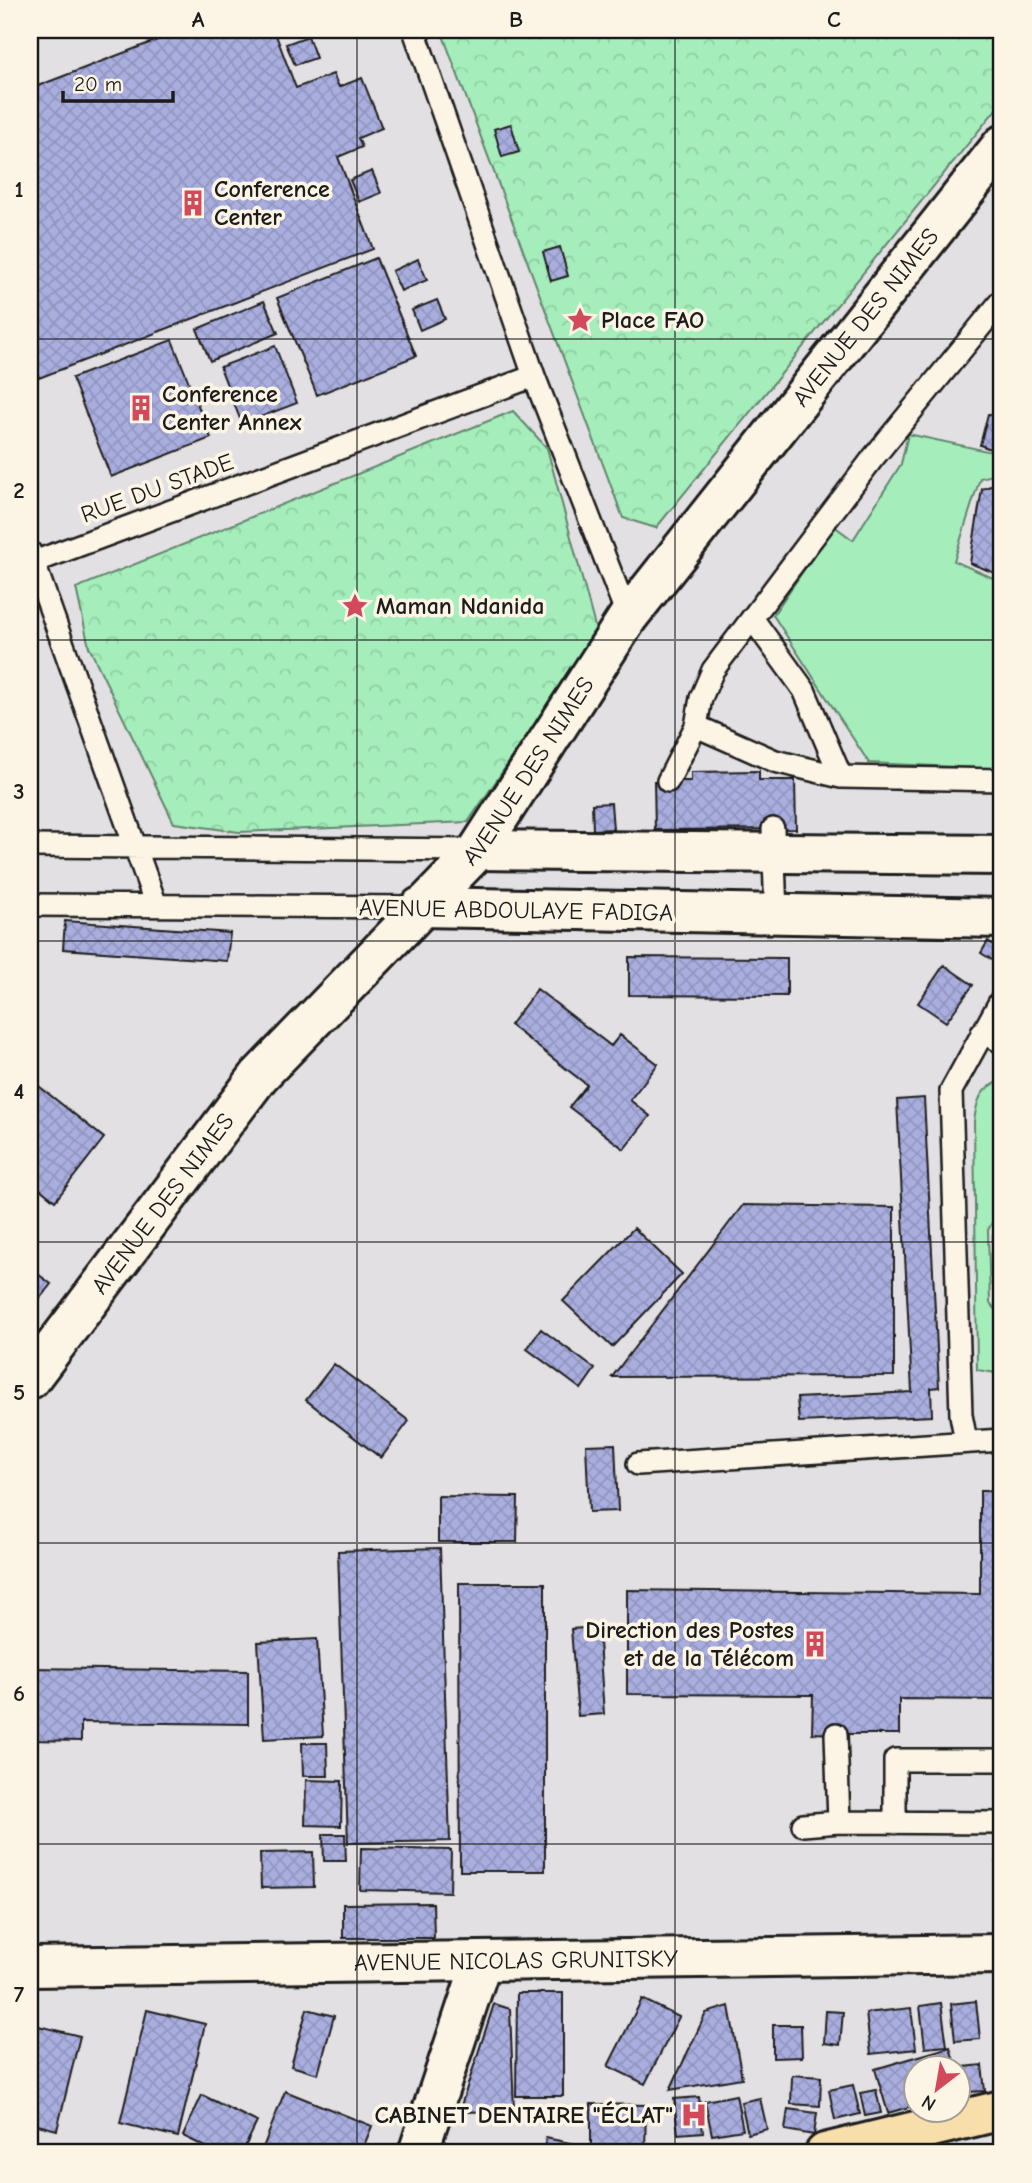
<svg xmlns="http://www.w3.org/2000/svg" width="1032" height="2183" viewBox="0 0 1032 2183" font-family="'Comic Neue',sans-serif">
<defs>
<pattern id="park-crowns" width="20" height="18" patternUnits="userSpaceOnUse" patternTransform="scale(1.75)"><rect width="20" height="18" fill="#a5eebc"/><path d="M2 6a3 3 0 1 1 6 0M12 15a3 3 0 1 1 6 0" fill="none" stroke="#8dcca1"/></pattern>
<pattern id="building-cross-hatch" width="8" height="8" patternUnits="userSpaceOnUse" patternTransform="scale(1.75)"><rect width="8" height="8" fill="#a9aedf"/><path d="M0 0l8 8M0 8l8-8" fill="none" stroke="#9195bf"/></pattern>
</defs>
<rect width="100%" height="100%" fill="#e3e0e3"/>
<filter id="ink" filterUnits="userSpaceOnUse"><feTurbulence type="fractalNoise" baseFrequency=".0143" numOctaves="2"/><feDisplacementMap in="SourceGraphic" scale="14" xChannelSelector="R" yChannelSelector="G"/><feConvolveMatrix kernelMatrix="1 2 1 2 8 2 1 2 1" color-interpolation-filters="sRGB"/></filter>
<g filter="url(#ink)">
<path fill="url(#park-crowns)" stroke="#60856c" stroke-width="2" d="M441,30H1002V102L656,528L623,518Z
M513,411L547,448L597,634L468,822L239,832L174,823L89,647L76,588Z"/>
<path fill="#a5eebc" stroke="#60856c" stroke-width="2" d="M908,434L992,452L1002,473L980,478L954,561L1002,582V769L869,763L773,615L834,526L853,540L901,464Z
M1002,1080V1205L988,1230L990,1303L1002,1316V1374L977,1370L974,1121C977,1100 980,1088 1002,1080Z"/>
<path fill="url(#building-cross-hatch)" stroke="#1c1c1c" stroke-width="2" d="M183,30H274L296,88L333,74L339,87L362,78L382,128L358,138L362,147L338,157L373,249L39,378L30,354V89Z
M308,36L316,58L295,65L286,44Z
M511,124L519,152L502,157L494,129Z
M372,171L381,193L359,202L350,180Z
M560,247L568,276L551,281L543,252Z
M376,258L416,356L317,395L277,298Z
M418,259L427,280L401,291L392,271Z
M437,300L445,319L420,330L412,310Z
M264,301L278,333L210,361L197,329Z
M172,340L211,438L111,477L72,378Z
M275,346L297,403L242,424L220,367Z
M988,414L1002,415V453L980,445Z
M1002,482V576L970,563L982,489Z
M759,771V780H795L796,829L655,830L654,781H691V772Z
M611,803L613,829L593,830L592,804Z
M65,921L230,933L227,961L63,949Z
M988,941L1002,951L997,963L981,953Z
M629,957L787,958V996L629,995Z
M944,965L973,985L946,1022L918,1003Z
M537,989L611,1046L620,1035L658,1064L630,1100L650,1116L624,1149L569,1107L587,1085L510,1025Z
M30,1079L104,1138L55,1201L30,1181Z
M924,1098L939,1387L931,1388L932,1416L799,1422L797,1398L912,1392L897,1100Z
M743,1205L894,1207V1376L612,1377Z
M634,1228L682,1274L612,1347L563,1301Z
M1002,1233V1305H996L993,1235Z
M30,1268L51,1284L30,1311Z
M541,1329L595,1369L581,1389L527,1349Z
M334,1364L409,1421L381,1458L306,1400Z
M615,1444L618,1511L589,1512L586,1445Z
M980,1491H1002V1700L899,1699V1734H836L812,1733L813,1695L627,1694V1590L980,1594Z
M438,1496L518,1497L517,1542H438Z
M440,1548L450,1841L348,1843L338,1551Z
M459,1583H545V1871H460Z
M598,1627L604,1714L578,1716L571,1629Z
M317,1639L323,1736L264,1739L258,1642Z
M30,1668L248,1671V1724L81,1722V1741L30,1740Z
M302,1743H327L328,1776H303Z
M306,1780L342,1781L341,1826L305,1825Z
M323,1834H345L346,1861H324Z
M361,1848L451,1850L450,1892L360,1890Z
M313,1852L314,1887L261,1888L260,1853Z
M1002,1861V1896H999L996,1862Z
M433,1903L434,1938H343V1904Z
M517,1993H563V2096H516Z
M642,1999L679,2017L645,2084L608,2066Z
M976,2001L980,2039L955,2041L951,2004Z
M941,2003L947,2046L925,2048L920,2006Z
M494,2004L510,2009L514,2111L459,2112Z
M729,2006L742,2078L670,2090L706,2013Z
M911,2008L916,2049L871,2054L866,2013Z
M307,2009L334,2016L318,2074L291,2066Z
M147,2010L205,2024L178,2137L120,2123Z
M826,2011L843,2012L840,2045L824,2043Z
M30,2024L80,2036L57,2130L30,2123Z
M773,2025H801L802,2057L773,2058Z
M950,2047L956,2068H916V2105L888,2113L875,2069Z
M982,2065L985,2091L967,2092L964,2067Z
M792,2075L821,2077L820,2106L791,2104Z
M853,2085L860,2114L835,2120L829,2090Z
M876,2090L881,2113L865,2116L860,2093Z
M285,2091L372,2126L361,2153H261Z
M202,2095L257,2122L242,2153H218L183,2136Z
M736,2095L743,2130L712,2135L705,2101Z
M699,2097L703,2132L678,2134L674,2099Z
M760,2098L767,2129L748,2134L741,2102Z
M591,2104L646,2105L645,2153H591Z
M788,2109L817,2113L814,2135L785,2130Z
M546,2138L584,2146L582,2153H543Z"/>
<g fill="none" stroke-linecap="round" stroke-linejoin="round">
<g stroke="#1c1c1c" stroke-width="26">
<path id="lane" d="M1002,300L873,458L713,670L701,698L696,726L775,761L841,777L1002,780
M534,376L628,617
M30,552L156,905
M34,562L534,376L414,30
M752,618L804,690L841,777
M668,781L696,726
M773,829L776,916
M30,846L478,850
M30,905L420,907
M982,1033L1002,1042
M966,1441L961,1415L951,1091L1002,998
M638,1464L1002,1440
M836,1734L839,1822
M895,1823V1760H1002
M803,1825L839,1822L1002,1823"/>
</g>
<g stroke="#1c1c1c" stroke-width="44">
<g id="street">
<path d="M478,850L1002,855"/>
<path d="M420,907L1002,918"/>
<path id="s1" d="M30,1379L259,1076L478,850L628,617L1002,145"/>
<path id="s2" d="M30,1967L1002,1954"/>
<path d="M418,2153L482,1961"/>
</g>
</g>
<g stroke="#1c1c1c" stroke-width="44">
<path id="highway" d="M825,2153L1002,2110"/>
</g>
<use href="#lane" stroke="#fcf5e5" stroke-width="21"/>
<use href="#street" stroke="#fcf5e5" stroke-width="38"/>
<use href="#highway" stroke="#f8deab" stroke-width="38"/>
</g>
</g>
<path fill="none" stroke="#1c1c1c" stroke-width="2" stroke-opacity="0.55" d="M357,30V2153M675,30V2153M30,339H1002M30,640H1002M30,941H1002M30,1242H1002M30,1543H1002M30,1844H1002"/>
<defs>
<g id="building-bare" transform="scale(2.1)"><path d="M-4-6H4V6H1V3H-1V6H-4ZM-2.5-4.3h1.7v1.8h-1.7ZM.8-4.3h1.7v1.8H.8ZM-2.5-1h1.7V.8h-1.7ZM.8-1h1.7V.8H.8Z" fill="#d1495b" stroke="#fcf5e5" stroke-width="2.5" paint-order="stroke"/></g>
<g id="sight-bare" transform="scale(2.1)"><path d="M0-6L1.8-2.2L6-1.7L2.9 1.2L3.7 5.4L0 3.3L-3.7 5.4L-2.9 1.2L-6-1.7L-1.8-2.2Z" fill="#d1495b" stroke="#fcf5e5" stroke-width="2.5" paint-order="stroke"/></g>
<g id="hospital-bare" transform="scale(2.1)"><path d="M-5-5h3v3.5h4V-5h3V5h-3V1.5h-4V5h-3Z" fill="#d1495b" stroke="#fcf5e5" stroke-width="2.5" paint-order="stroke"/></g>
</defs>
<g fill-rule="evenodd">
<use href="#building-bare" x="193" y="203"/>
<use href="#sight-bare" x="580" y="320"/>
<use href="#building-bare" x="141" y="408"/>
<use href="#sight-bare" x="355" y="606"/>
<use href="#building-bare" x="815" y="1644"/>
<use href="#hospital-bare" x="694" y="2115"/>
</g>
<g text-anchor="middle" dominant-baseline="central" stroke-width="7" stroke-linejoin="round" paint-order="stroke">
<g font-size="24" font-weight="bold" fill="#1c1c1c" stroke="#fcf5e5" text-anchor="start">
<text x="214" y="189">Conference<tspan x="214" dy="28">Center</tspan></text>
<text x="601" y="320">Place FAO</text>
<text x="162" y="394">Conference<tspan x="162" dy="28">Center Annex</tspan></text>
<text x="376" y="606">Maman Ndanida</text>
<text x="794" y="1630" text-anchor="end">Direction des Postes<tspan x="794" dy="28">et de la Télécom</tspan></text>
<text x="673" y="2115" text-anchor="end">CABINET DENTAIRE "ÉCLAT"</text>
</g>
<g font-size="24" fill="#1c1c1c" stroke="#fcf5e5">
<text stroke="none"><textPath href="#s1" startOffset="1354">AVENUE DES NIMES</textPath></text>
<text transform="translate(157 488) rotate(-20)">RUE DU STADE</text>
<text stroke="none"><textPath href="#s1" startOffset="788">AVENUE DES NIMES</textPath></text>
<text transform="translate(516 910) rotate(1)">AVENUE ABDOULAYE FADIGA</text>
<text stroke="none"><textPath href="#s1" startOffset="220">AVENUE DES NIMES</textPath></text>
<text stroke="none"><textPath href="#s2" startOffset="486">AVENUE NICOLAS GRUNITSKY</textPath></text>
</g>
</g>
<rect width="1032" height="2183" fill="none" stroke="#fcf5e5" stroke-width="77"/>
<g transform="translate(937 2089) rotate(211)"><circle r="33" fill="#fcf5e5" stroke="#a29e95" stroke-width="2"/>
<path d="M0-5L12 26L0 18L-12 26Z" fill="#d1495b"/>
<text y="-10" font-size="19" font-weight="bold" text-anchor="middle" fill="#1c1c1c">N</text>
</g>
<path d="M63 91v10h110v-10" fill="none" stroke="#1c1c1c" stroke-width="3.5"/>
<text x="74" y="91" font-size="21" fill="#1c1c1c" stroke="#fcf5e5" stroke-width="5" paint-order="stroke">20 m</text>
<rect x="38" y="38" width="955" height="2106" fill="none" stroke="#1c1c1c" stroke-width="2.5"/>
<g font-size="23" text-anchor="middle" font-weight="bold" fill="#1c1c1c">
<text x="198" y="27">A</text>
<text x="516" y="27">B</text>
<text x="834" y="27">C</text>
<text x="19" y="197">1</text>
<text x="19" y="498">2</text>
<text x="19" y="799">3</text>
<text x="19" y="1099">4</text>
<text x="19" y="1400">5</text>
<text x="19" y="1701">6</text>
<text x="19" y="2002">7</text>
</g>
</svg>
